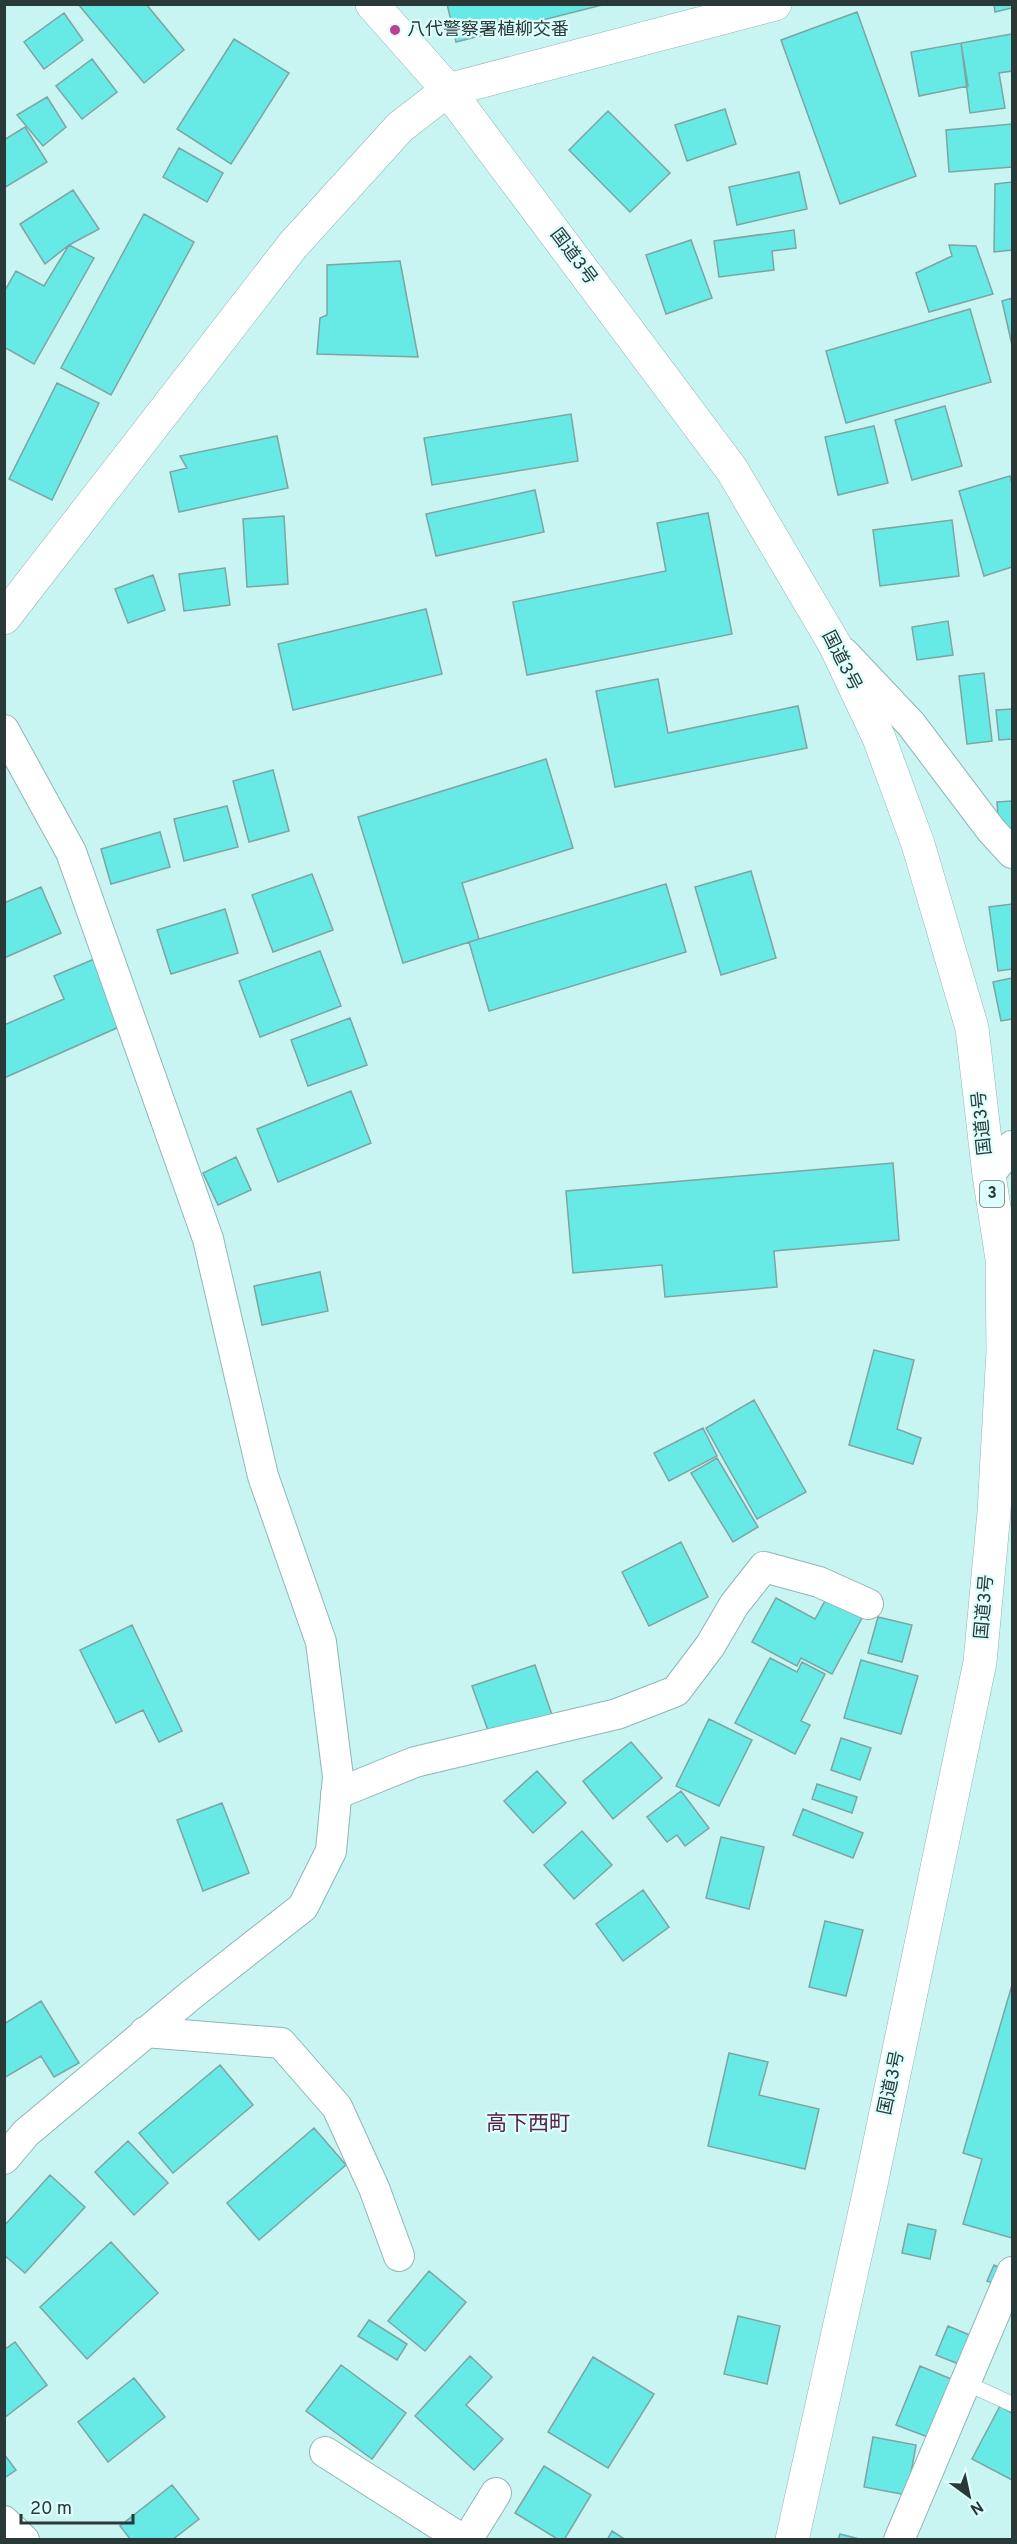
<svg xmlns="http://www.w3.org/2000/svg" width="1017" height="2544" viewBox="0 0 1017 2544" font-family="Overpass,'Noto Sans JP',sans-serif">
<rect width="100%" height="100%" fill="#c8f4f1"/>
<path fill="#67eae5" stroke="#7ca5a3" stroke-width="1.5" d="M78,4H146L184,50L144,83Z
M447,4H606L456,42Z
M994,4H1012V8L995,12Z
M857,12L916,176L840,204L781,40Z
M64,13L83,40L44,69L24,42Z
M1012,34V71L999,73L1005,108L970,113L961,43Z
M234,39L289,73L231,164L177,129Z
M961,43L968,86L919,96L911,52Z
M92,59L117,92L82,119L56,86Z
M47,97L66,127L43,146L17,115Z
M725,109L736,144L687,161L675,125Z
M608,111L670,173L630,212L569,150Z
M1012,124V167L949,172L946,130Z
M25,127L47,162L4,188V140Z
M179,148L223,173L207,202L163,177Z
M799,172L807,209L737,225L729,187Z
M1012,182V250L994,252L995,184Z
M73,190L99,229L69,245L45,264L20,224Z
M144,214L194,242L111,395L61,368Z
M794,230L796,248L772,251L774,270L719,277L714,241Z
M691,240L712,298L666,314L646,255Z
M69,245L94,258L34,364L4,347V292L16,271L44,286Z
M949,245L976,246L993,294L929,312L916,273L952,256Z
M400,261L418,357L317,354L320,318L327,315V265Z
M1012,298V345L1002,301Z
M970,309L991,382L846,423L826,351Z
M57,383L99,403L52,500L9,479Z
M945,406L962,466L912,480L895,420Z
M571,414L578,461L432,485L424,438Z
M874,426L888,483L838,495L825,437Z
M277,436L288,488L179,512L170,472L187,468L180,456Z
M1010,476L1012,484V567L984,576L959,491Z
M535,490L544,532L436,556L426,514Z
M708,513L732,634L527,675L513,602L666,571L657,523Z
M284,516L288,584L247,587L243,519Z
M952,520L959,576L880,586L873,530Z
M225,568L230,605L184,611L179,574Z
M153,575L165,610L128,623L115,589Z
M426,609L442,674L293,710L278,644Z
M948,621L953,655L917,660L912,627Z
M984,673L992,741L967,744L959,676Z
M658,679L668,733L798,706L807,748L615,787L596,691Z
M1012,709V739L999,740L996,710Z
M546,759L573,848L462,883L479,939L403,963L358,817Z
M273,770L289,831L249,842L233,781Z
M1012,801V829L999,830L997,802Z
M227,806L238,847L184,861L174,819Z
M160,832L170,867L111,884L101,849Z
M751,871L776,958L721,975L695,887Z
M312,874L333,930L273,952L252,895Z
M666,884L686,952L489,1011L469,942Z
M41,887L61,933L4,958V903Z
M1012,904V969L998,971L989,907Z
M225,909L238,953L171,974L157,930Z
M320,951L341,1006L260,1037L239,981Z
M99,957L128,1023L4,1078V1025L64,999L54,976Z
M1012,978V1019L1001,1021L993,982Z
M350,1018L367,1065L308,1086L291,1040Z
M351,1091L371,1143L278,1182L257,1129Z
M236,1157L251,1190L218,1205L203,1173Z
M893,1163L899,1240L774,1251L777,1287L665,1297L662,1265L573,1273L566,1191Z
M320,1272L328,1311L262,1325L254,1286Z
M874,1350L914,1360L897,1429L921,1438L913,1464L849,1445Z
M754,1400L806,1492L757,1519L706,1428Z
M703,1428L717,1456L669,1481L654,1453Z
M717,1458L758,1527L733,1542L691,1473Z
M681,1542L708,1597L649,1626L622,1572Z
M776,1598L815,1619L826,1599L862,1618L832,1674L801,1658L797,1666L752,1642Z
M878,1617L912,1625L902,1662L868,1653Z
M132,1625L182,1731L159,1742L143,1710L116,1723L80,1650Z
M770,1658L797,1672L802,1662L825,1674L801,1721L810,1725L795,1754L735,1723Z
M861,1660L918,1676L901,1734L844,1718Z
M535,1665L552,1715L490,1736L472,1686Z
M709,1719L752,1740L719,1806L676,1786Z
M841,1738L871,1748L860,1780L831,1770Z
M631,1742L662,1778L613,1819L583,1781Z
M537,1771L566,1803L533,1833L504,1801Z
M817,1784L857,1797L852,1813L812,1799Z
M681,1791L709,1828L685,1846L677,1835L667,1842L647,1817Z
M222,1803L249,1873L203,1891L177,1820Z
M803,1809L863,1833L853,1858L793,1835Z
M582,1831L612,1865L574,1899L544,1865Z
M721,1837L764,1847L749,1909L706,1898Z
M643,1890L669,1927L623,1961L596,1924Z
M825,1921L863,1930L846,1996L809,1987Z
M1012,1985V2238L963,2224L982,2159L963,2153Z
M41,2001L79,2063L54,2077L41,2056L4,2078V2024Z
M729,2053L768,2062L759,2095L819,2109L805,2169L708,2146Z
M220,2065L253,2105L173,2173L139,2133Z
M314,2128L346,2165L259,2240L227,2203Z
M128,2141L168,2183L134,2215L95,2172Z
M50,2175L85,2207L25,2273L4,2255V2226Z
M908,2224L936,2230L930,2259L902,2253Z
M111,2242L158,2293L87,2359L40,2307Z
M994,2265L1002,2269L996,2284L987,2281Z
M429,2271L466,2302L425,2351L388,2321Z
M738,2316L780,2326L767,2384L724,2374Z
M369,2320L407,2344L397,2360L358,2336Z
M948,2326L972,2336L961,2365L936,2355Z
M15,2342L47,2385L4,2418V2350Z
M470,2356L492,2377L466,2405L503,2439L474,2470L415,2416Z
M593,2357L654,2394L608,2468L548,2432Z
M341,2365L406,2413L372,2459L306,2411Z
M920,2366L951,2379L928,2437L896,2425Z
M134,2378L165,2417L108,2462L78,2422Z
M1000,2406L1012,2413V2480L972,2459Z
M873,2437L916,2445L907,2495L864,2487Z
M4,2454L16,2470L4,2478Z
M544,2466L591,2495L564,2540H559L515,2513Z
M172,2485L199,2519L172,2540H131L120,2526Z
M612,2531L626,2540H607Z
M840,2534L863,2540H838Z"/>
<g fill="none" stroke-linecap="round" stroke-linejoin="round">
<g stroke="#8db7b5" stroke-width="16">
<path id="lane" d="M966,2383L1012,2404"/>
</g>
<g stroke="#8db7b5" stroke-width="32">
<path id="street" d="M844,653L911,724L991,830L1012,853
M4,730L71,852L208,1239L263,1476L321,1642L338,1777L331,1851L303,1907L191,1995L26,2133L4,2159
M989,1175L1012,1146
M336,1794L415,1762L617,1714L676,1691L710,1646L734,1605L764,1567L819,1582L868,1604
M145,2032L281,2043L337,2107L374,2188L399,2256
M325,2452L463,2540
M4,2521L24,2540
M467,2540L496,2493
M899,2540L1012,2272"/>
</g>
<g stroke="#8db7b5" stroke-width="34">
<path id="secondary" d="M4,618L293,245L400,127L448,90L775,4"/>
</g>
<g stroke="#8db7b5" stroke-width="34">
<path id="highway" d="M372,4L448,90L732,470L835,645L879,738L918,844L972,1028L989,1175L1002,1259L1003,1351L994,1512L980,1662L870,2189L792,2540"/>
</g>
<use href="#lane" stroke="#fff" stroke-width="15"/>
<use href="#street" stroke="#fff" stroke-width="30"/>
<use href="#secondary" stroke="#fff" stroke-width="33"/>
<use href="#highway" stroke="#fff" stroke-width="33"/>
</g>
<circle fill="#ba4296" stroke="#dcfffd" stroke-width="2" cx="395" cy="30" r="6"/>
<g text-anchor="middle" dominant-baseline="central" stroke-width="4.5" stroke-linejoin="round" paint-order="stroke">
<rect fill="#dcfffd" stroke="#5e7473" stroke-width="1.5" x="980" y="1181" width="24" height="26" rx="4.5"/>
<g font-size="16" font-weight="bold" fill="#283938">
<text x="992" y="1194">3</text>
</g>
<g font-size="18" fill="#283938" stroke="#dcfffd" text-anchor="start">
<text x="407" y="30">八代警察署植柳交番</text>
</g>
<g font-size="18" fill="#283938" stroke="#dcfffd">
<text transform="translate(573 257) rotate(53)">国道3号</text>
<text transform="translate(841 661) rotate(63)">国道3号</text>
<text transform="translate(983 1123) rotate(-96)">国道3号</text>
<text transform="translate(985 1607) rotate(-85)">国道3号</text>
<text transform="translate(892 2083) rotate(-78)">国道3号</text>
</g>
<g font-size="21" fill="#5a2048" stroke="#dcfffd">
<text x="528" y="2124">高下西町</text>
</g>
</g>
<rect width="1017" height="2544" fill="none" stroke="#283938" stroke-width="12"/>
<g transform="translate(969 2496) rotate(147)" stroke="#dcfffd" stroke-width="4.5" paint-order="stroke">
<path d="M0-4.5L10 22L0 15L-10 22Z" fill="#283938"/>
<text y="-9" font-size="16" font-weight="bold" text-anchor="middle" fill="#283938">N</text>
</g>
<path d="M21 2514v9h112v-9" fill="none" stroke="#283938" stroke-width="3"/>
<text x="30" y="2514" font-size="18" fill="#283938" stroke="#dcfffd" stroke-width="4.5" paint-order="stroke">20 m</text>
</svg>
